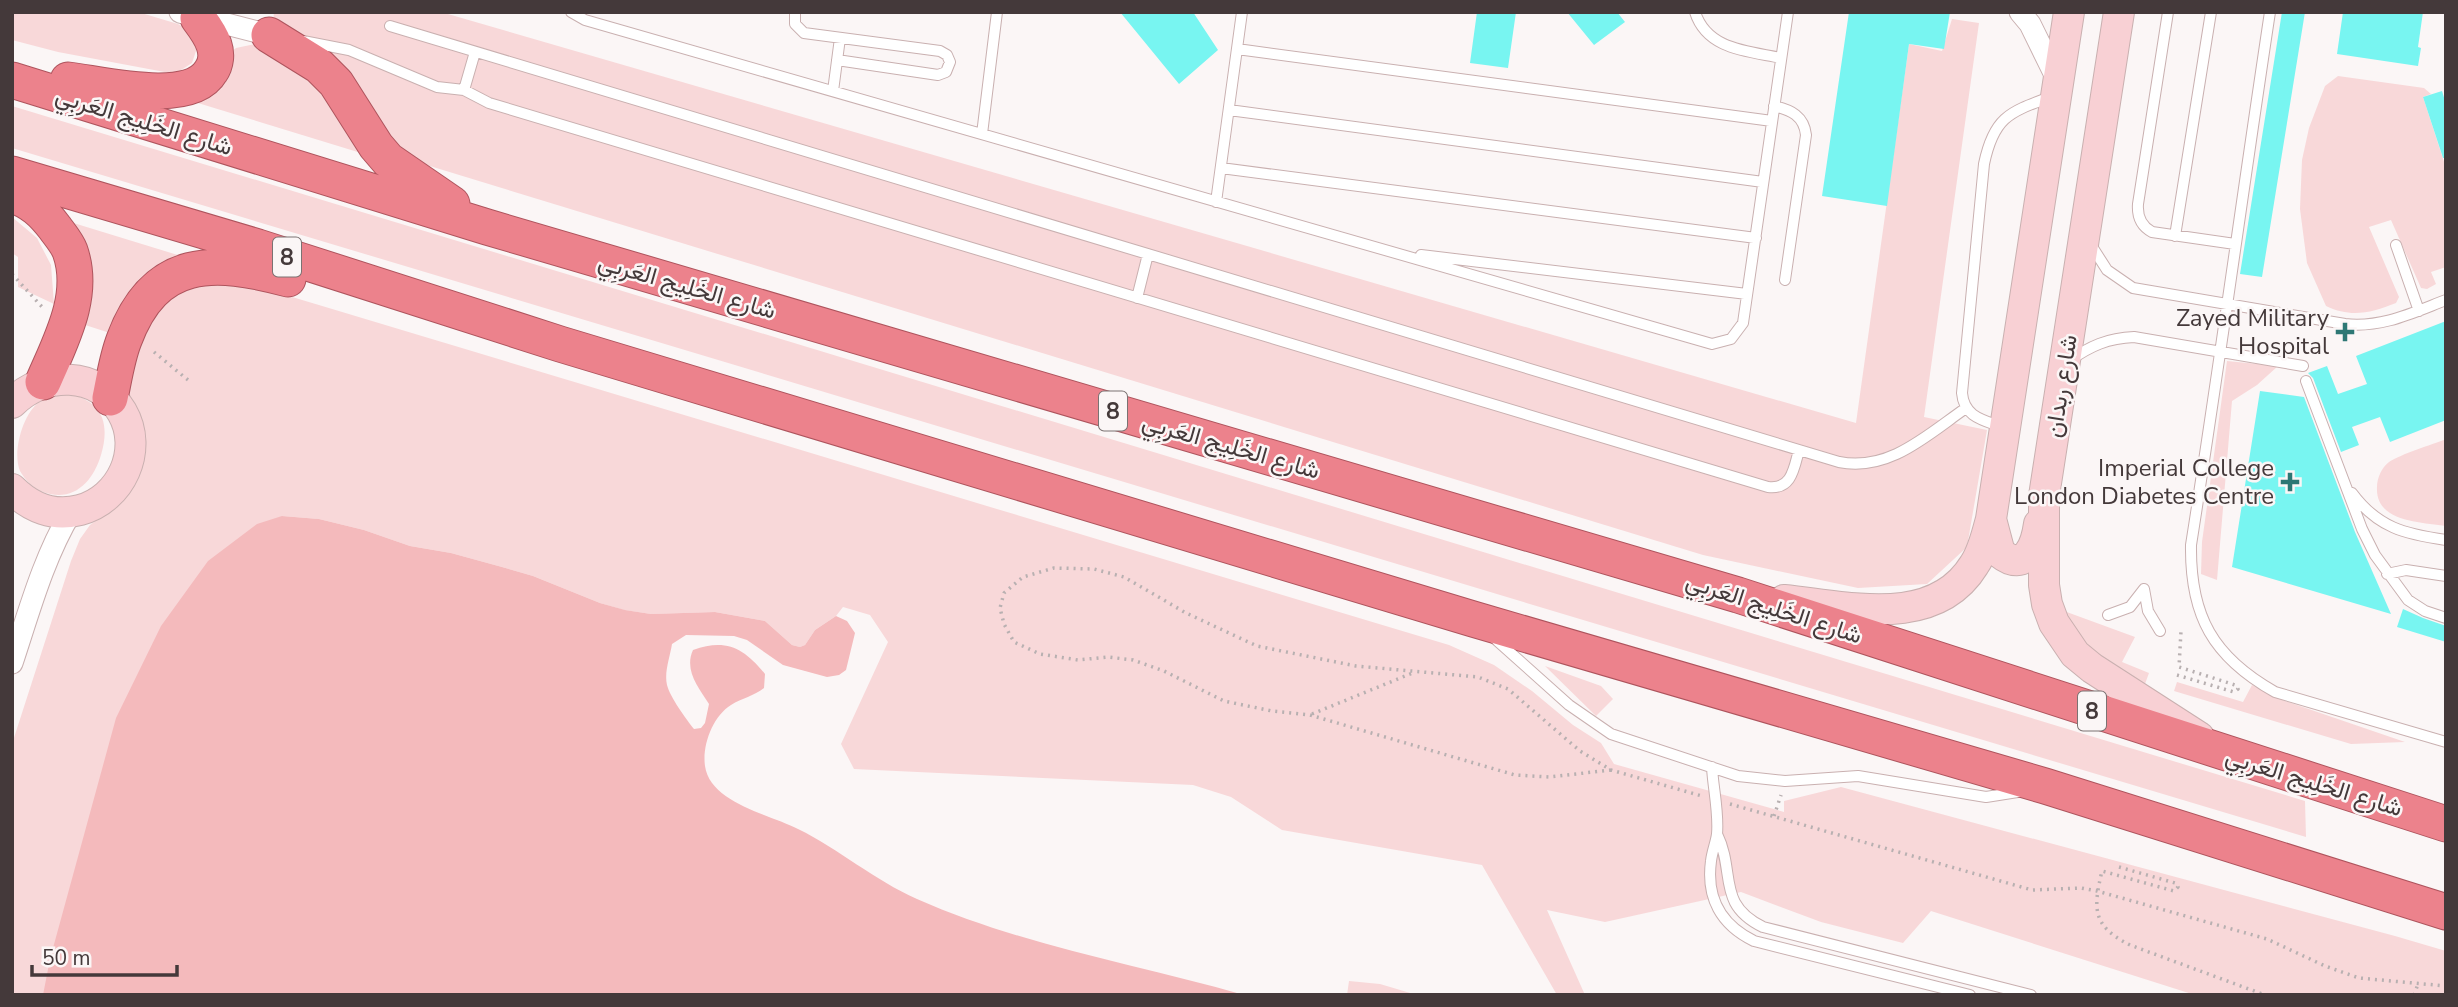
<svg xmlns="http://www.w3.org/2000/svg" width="2458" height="1007" viewBox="0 0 2458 1007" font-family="'Nunito Sans',Vazirmatn,sans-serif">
<rect width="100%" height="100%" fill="#fbf6f6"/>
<path fill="#f8d8d9" d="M12,12H138L178,24L185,28L195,40L197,48L192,63L178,72L170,73L58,52L12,40Z
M274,12H441L1856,423L1909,44L1942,51L1952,19L1979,23L1924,417L1987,430L1967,547L1927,584L1858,588L1703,555L420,163L388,139L356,84L329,52L273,22Z
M255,44L297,59L374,157L175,96L236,48Z
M2338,76L2424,88L2431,94L2423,97L2446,168V267L2431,272L2436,284L2427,289L2421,288L2391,220L2369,227L2399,297L2396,303C2371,313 2351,318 2326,306L2307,263L2300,209L2302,160L2309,128L2325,86Z
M12,106L2305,801L2306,837L12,148Z
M12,217L37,238L51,265L54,304L18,287V257L12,253Z
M67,221L181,256L113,334L79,323Z
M196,279L239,281L1449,645L1494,665L1532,691L1573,725L1601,743L1614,764L1784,812V801L1841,787L2395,936L2446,951V995H2195L1931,911L1903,943L1821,922L1741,892L1605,922L1547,910L1585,995H1557L1482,865L1282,830L1231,797L1193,785L854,769L841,744L888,642L870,615L843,607L836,616L815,630L805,645L800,647L792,645L765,621L715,612L651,614L624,610L600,603L533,576L502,567L451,553L410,546L364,530L319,519L282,516L69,995H12V744L71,561L80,539L90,525L106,513L136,415L127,390L135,329Z
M2227,361L2278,366L2257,385L2232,401L2217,580L2201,574L2202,542Z
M64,393C101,399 111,421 101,455C93,482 73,503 43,492C33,488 25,480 20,471C12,452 23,414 39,402C47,397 56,395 64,393Z
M2446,439V526C2420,522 2375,522 2377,487C2377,478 2382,467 2389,462C2401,454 2431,445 2446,439Z
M2064,611L2135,637L2122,662L2149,673L2145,684L2120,674L2085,649Z
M1545,666L1601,686L1613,699L1596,716Z
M2177,682L2243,702L2252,685L2285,701L2405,742L2351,744L2174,691Z
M1349,981L1380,984L1417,995H1347Z"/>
<path fill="#f4babc" d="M282,516L319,519L364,530L410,546L451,553L502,567L533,576L600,603L625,610L651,614L715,612L765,621L792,645L800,647L805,645L815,630L836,616L847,621L855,633L846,670L839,675L827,677L783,665L747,640L734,636L686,635L672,644C670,657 664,672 667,685C670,697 686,719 694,729L701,728L705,723L709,704C698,687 684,670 693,650C726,638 744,648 765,674L764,688C754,696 742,698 731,705C713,716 702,745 705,766C710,803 771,815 798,829C839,849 874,880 917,899C1021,945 1135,964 1244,995H43L50,959L116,718L161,626L208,561L257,524Z"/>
<path fill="#78f5f1" d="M1120,12H1193L1218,50L1179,84Z
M1477,12H1516L1508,68L1470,63Z
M1567,12H1617L1625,22L1594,45Z
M1849,12H1950L1944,49L1909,44L1887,206L1822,196Z
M2282,12H2305L2262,277L2240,274Z
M2343,12H2423L2418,47L2421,48L2418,66L2337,54Z
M2442,91L2446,104V158H2443L2423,97Z
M2446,321V420L2390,442L2380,417L2352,427L2359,445L2341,452L2313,378L2308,373L2327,366L2338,394L2367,384L2356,356Z
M2260,391L2304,397L2355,532L2391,614L2232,567Z
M2403,609L2423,618L2446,626V642L2397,627Z"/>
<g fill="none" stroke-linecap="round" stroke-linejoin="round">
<g stroke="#c9b0b0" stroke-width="12">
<path id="service" d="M571,12L585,20L1712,344L1731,339L1743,323L1788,12
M795,12V24L804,33L940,51L947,55L950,62L946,72L938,75L837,60
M1695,12C1707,50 1748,51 1781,58
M2168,12L2138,204C2137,217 2141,226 2152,232L2235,244
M2270,12C2243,190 2219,368 2191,545C2190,616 2213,657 2275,692L2446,742
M390,26L1839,462C1889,472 1927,435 1966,408
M303,41L349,50L437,87L464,90L489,103L1768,487C1792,490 1794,468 1799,450
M1237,49L1772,121
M464,90L475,52
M833,91L840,38
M1774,106C1791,110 1804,116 1806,135L1785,280
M1229,110L1763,182
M982,134L997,12
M1221,168L1756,238
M1216,202L1242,12
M2175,236L2211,12
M2091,245L2107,270L2133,288L2345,324C2382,328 2412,313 2446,300
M2396,245L2419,311
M1421,255L1747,294
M1137,298L1148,254
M2069,361C2090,346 2108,338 2134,337L2303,366
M2306,381L2362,529L2375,555L2408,600L2425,611L2446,618
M2002,427C1983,420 1964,417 1962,393L1984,164C1994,116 2010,112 2053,96
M2352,493C2378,528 2405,534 2446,540
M2387,574L2406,570L2446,576
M2144,589L2148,611L2160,631
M2108,615L2130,607L2144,589
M1493,637L1569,705L1611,734L1738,776L1785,781L1858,776L1986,797L2024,791
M1712,767C1713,788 1719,812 1717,834C1716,842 1712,852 1711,861C1706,898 1721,925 1754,941L1970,995
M1717,834C1736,873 1716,904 1763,927L2031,995"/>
</g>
<g stroke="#c9b0b0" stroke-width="23">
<path id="minor" d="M180,12L269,35
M2020,12L2030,24L2058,81
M12,663C29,612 43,559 71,512"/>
</g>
<g stroke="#c9b0b0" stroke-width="32">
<path id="secondary" d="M2119,12L2044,496V585L2047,604L2054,623L2075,654L2092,668L2199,737
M12,403C44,371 97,370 122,412C144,450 121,499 80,510C54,517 31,508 12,489
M1991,519L2000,553C2026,574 2036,545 2039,524
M1784,600C1847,606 1934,630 1974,565C1983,552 1987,534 1991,519L2069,12"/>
</g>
<g stroke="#ae545d" stroke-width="37">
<path id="trunk" d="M269,35L319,66L336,83L376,146L388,160L452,204
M12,80L487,227L1738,595L2446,824
M68,80C102,84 190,107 211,71C216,64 217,54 214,45C211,35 204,26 198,18
M12,174L258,247L560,344L1473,619L2045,786L2446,912
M12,195C31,201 43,212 55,228C60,235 67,243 70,251C86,296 60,342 43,382
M110,398C114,379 117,358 124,340C155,256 214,259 288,279"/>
</g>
<path stroke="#b8b0b1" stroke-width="3.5" stroke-dasharray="2 5" stroke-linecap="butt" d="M12,274L44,309
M154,352L188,380
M2177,675L2234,692L2238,689L2235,685L2179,667L2181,631
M1312,714L1415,672
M1611,770L1549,777L1515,775L1310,715L1272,711L1224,701L1164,671L1133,660L1108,657L1078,660L1040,654L1014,642L1004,624L1000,608L1004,593L1023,577L1054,568L1094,569L1124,577L1186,613L1257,646L1356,666L1478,677L1508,689L1580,751L1611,770L1702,796
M1730,804L2032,890L2081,888L2097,891L2267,939L2325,966L2359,978L2446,986
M1774,816L1781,795
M2119,867L2175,883L2178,887L2174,891L2102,871C2093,909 2092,926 2130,945L2265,995
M2414,995L2418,984"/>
<use href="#service" stroke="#fff" stroke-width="10"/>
<use href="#minor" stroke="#fff" stroke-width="21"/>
<use href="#secondary" stroke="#f8d0d4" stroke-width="30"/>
<use href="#trunk" stroke="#ec828c" stroke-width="35"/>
</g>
<g fill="#2d7774" stroke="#fbf6f6" stroke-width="2.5">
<path d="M2341.5 321.5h7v7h7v7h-7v7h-7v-7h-7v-7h7z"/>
<path d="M2286.5 471.5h7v7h7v7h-7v7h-7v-7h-7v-7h7z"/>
</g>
<g text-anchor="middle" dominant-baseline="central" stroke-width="5" stroke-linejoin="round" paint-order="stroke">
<g fill="#fbf6f6" stroke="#7b7272" stroke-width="2">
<rect x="273" y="237.5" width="28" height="39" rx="5"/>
<rect x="1099" y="391.5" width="28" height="39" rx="5"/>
<rect x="2078" y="691.5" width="28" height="39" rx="5"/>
</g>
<g font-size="23" font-weight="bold" fill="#44393a">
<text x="287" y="257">8</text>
<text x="1113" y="411">8</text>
<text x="2092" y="711">8</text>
</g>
<g font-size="24" fill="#44393a" stroke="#fbf6f6">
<text transform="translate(144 121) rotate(17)">شارع الخَلِيج العَربِي</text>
<text transform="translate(687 286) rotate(16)">شارع الخَلِيج العَربِي</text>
<text transform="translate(2061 386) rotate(-81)">شارع ربدان</text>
<text transform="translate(1231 446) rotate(16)">شارع الخَلِيج العَربِي</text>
<text transform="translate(1774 608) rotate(18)">شارع الخَلِيج العَربِي</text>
<text transform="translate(2314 782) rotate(17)">شارع الخَلِيج العَربِي</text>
</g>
<g font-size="24" fill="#44393a" stroke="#fbf6f6" text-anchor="end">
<text x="2329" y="318">Zayed Military<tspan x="2329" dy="28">Hospital</tspan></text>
<text x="2274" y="468">Imperial College<tspan x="2274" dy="28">London Diabetes Centre</tspan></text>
</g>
</g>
<rect width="2458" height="1007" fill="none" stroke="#44393a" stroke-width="28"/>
<path d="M32 965v10h145v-10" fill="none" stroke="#44393a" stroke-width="3.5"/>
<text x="42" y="965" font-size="21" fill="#44393a" stroke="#fbf6f6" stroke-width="5" paint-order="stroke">50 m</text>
</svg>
